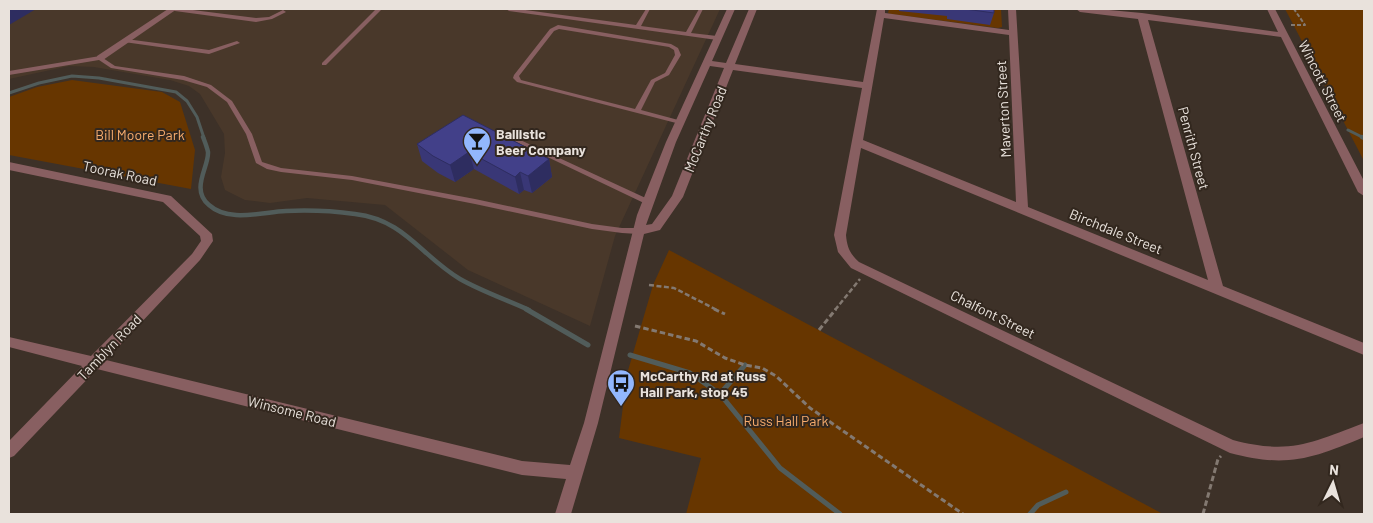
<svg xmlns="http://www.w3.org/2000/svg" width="1373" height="523" viewBox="0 0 1373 523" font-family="Barlow,sans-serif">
<rect width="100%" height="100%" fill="#3d3128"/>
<path fill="#49382a" d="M9,9H720L615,236L590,326L468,270L385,205L307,198L270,203L245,200L225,190L221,177L225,153L224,134L200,94L189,86L170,80L94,67L69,66L9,79Z"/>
<path fill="#673600" d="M889,9H1001L1002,27L998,28L891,14L888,13Z
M1285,9H1364V161L1294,26Z
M72,80L162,92L180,102L195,150L191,189L9,155V97L37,87Z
M669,250L1163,514H686L701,458L619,438L627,374L653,285Z"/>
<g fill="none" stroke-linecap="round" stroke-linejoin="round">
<path stroke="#515c5a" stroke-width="3" d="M9,93L39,83L72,76L99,78L176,92L187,101L197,117L204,138
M1348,130L1364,138"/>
<path stroke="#515c5a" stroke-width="4.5" d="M203,137C205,142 207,147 208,152C209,167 190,189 209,205C229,223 262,212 286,211C308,210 333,211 355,214C405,220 420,255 460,279C481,291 507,300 529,310
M1362,137L1364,138"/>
<path stroke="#515c5a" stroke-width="5" d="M526,309L588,345
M630,355L690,373L720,394L780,468L840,514
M720,394L745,365
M1030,514L1038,505L1066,492"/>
<path stroke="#837971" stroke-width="2" stroke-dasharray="4 2" stroke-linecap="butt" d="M1291,25H1305L1294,9"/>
<path stroke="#837971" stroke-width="2.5" stroke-dasharray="5 2.5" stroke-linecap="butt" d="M649,285L674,288L717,310
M835,310L860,279"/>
<path stroke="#837971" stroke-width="3" stroke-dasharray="5.5 3" stroke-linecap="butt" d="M714,309L725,314
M635,326L696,341L725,358L745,365L762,368L776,376L810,408L963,514
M819,330L836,309
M1203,514L1218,459L1221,456"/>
<path fill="#885f61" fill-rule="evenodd" d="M172,9H185L256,18L269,17L283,10L286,12L272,19L256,22L175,11Z
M374,9H380L381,10L326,65H322V63L375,10Z
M506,9H518L636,25L646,9H650L641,26L686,32L699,9H703L691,33L717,36L720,38L717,40L509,11Z
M558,25L671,44L678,48L681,55L669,75L655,82L641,110L682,121V123L680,124L517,82L513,78L514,75L550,29ZM559,29L669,47L674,50L675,55L665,73L651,80L635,109L521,80L519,76L554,31Z
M126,39L209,50L237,41L240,43L209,54L124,42V40Z
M100,56L115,66L184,76L211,85L232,101L252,134L262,162L281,168L352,176L475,199L592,224L622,228H638L642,231L638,234L622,233L592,229L475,204L352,180L281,172L267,169L256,163L246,134L227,102L207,87L183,80L111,68L99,60L9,75V71Z
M516,138L650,200L651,202L648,204H646L514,141L513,140Z"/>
<path fill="#885f61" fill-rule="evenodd" d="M168,9H177L103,60H97V56Z
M727,9H735L712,61L726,63L749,9H757L735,64L863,82L877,9H885V13L1009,30L1008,9H1016L1028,207L1208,280L1138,19L1080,12L1076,9H1098L1142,13L1278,32L1267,9H1275L1364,181V196L1358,192L1281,37L1148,20L1223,286L1364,343V355L861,148L846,235C847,247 850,254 859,262L1233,440C1290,455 1311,443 1364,423V437C1312,459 1286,468 1230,453L851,268L838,252L834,235L862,88L733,70L683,197L660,230L644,234L598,423L571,514H555L566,479L522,475L97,369L14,456L9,458V441L82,366L9,347V337L91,356L192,254L201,241L200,236L163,202L9,170V162L171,196L212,234L213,241L200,260L106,360L522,461L570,465L584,423L637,215L666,142ZM884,18L1009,35L1016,202L863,140ZM710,66L724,68L672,196L652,224L646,225L676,142Z"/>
</g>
<path fill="#393776" d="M899,9H994V13L990,25L947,19V16L899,11Z
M417,144L549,159L552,177L532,193L524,190L519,194L474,169L455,182L438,173L422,161Z"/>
<path fill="#2e2d60" d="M9,9H36L9,25Z
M469,152L474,169L455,182L450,165Z
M549,159L552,177L532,193L528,176Z
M520,172L524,190L519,194L515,177Z"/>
<path fill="#424089" stroke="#2e2d60" d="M965,9H994V13Z
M463,115L549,159L528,176L520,172L515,177L469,152L450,165L433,156L417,144Z"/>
<defs>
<g id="bar-pin" transform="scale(1.4375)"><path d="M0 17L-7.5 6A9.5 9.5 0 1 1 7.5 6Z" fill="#92b7fd" stroke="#32271e"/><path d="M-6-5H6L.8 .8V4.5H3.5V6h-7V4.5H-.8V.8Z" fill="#111"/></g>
<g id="bus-pin" transform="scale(1.4375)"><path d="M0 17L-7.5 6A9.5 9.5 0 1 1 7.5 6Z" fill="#92b7fd" stroke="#32271e"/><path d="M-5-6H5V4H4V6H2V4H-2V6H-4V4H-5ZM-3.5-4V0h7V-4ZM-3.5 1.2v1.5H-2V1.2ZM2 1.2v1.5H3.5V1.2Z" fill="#111"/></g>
</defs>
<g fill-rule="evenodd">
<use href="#bar-pin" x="477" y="141"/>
<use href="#bus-pin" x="621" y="383"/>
</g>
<g text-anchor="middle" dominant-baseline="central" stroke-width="4" stroke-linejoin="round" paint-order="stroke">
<g font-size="14" fill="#e9e2dc" stroke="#32271e">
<text transform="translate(1323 81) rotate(63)">Wincott Street</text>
<text transform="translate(1003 109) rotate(-93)">Maverton Street</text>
<text transform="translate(705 129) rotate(-68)">McCarthy Road</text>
<text transform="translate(1194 148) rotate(75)">Penrith Street</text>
<text transform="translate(120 173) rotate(12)">Toorak Road</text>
<text transform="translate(1116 231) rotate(22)">Birchdale Street</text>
<text transform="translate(993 314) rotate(26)">Chalfont Street</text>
<text transform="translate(109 347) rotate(-46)">Tamblyn Road</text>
<text transform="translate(292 411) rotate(14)">Winsome Road</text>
</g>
<g font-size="14" font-weight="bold" fill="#e9e2dc" stroke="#32271e" text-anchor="start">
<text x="496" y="133">Ballistic<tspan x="496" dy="16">Beer Company</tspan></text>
<text x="640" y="375">McCarthy Rd at Russ<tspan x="640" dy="16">Hall Park, stop 45</tspan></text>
</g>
<g font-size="14" fill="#f7ac6d" stroke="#32271e">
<text x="140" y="134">Bill Moore Park</text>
<text x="786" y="420">Russ Hall Park</text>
</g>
</g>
<rect width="1373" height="523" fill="none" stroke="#e9e2dc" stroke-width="20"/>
<g transform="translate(1333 483) rotate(5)" stroke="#32271e" stroke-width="4" paint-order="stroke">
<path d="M0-4L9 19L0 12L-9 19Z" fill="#e9e2dc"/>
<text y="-8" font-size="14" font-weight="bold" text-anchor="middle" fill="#e9e2dc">N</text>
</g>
</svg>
